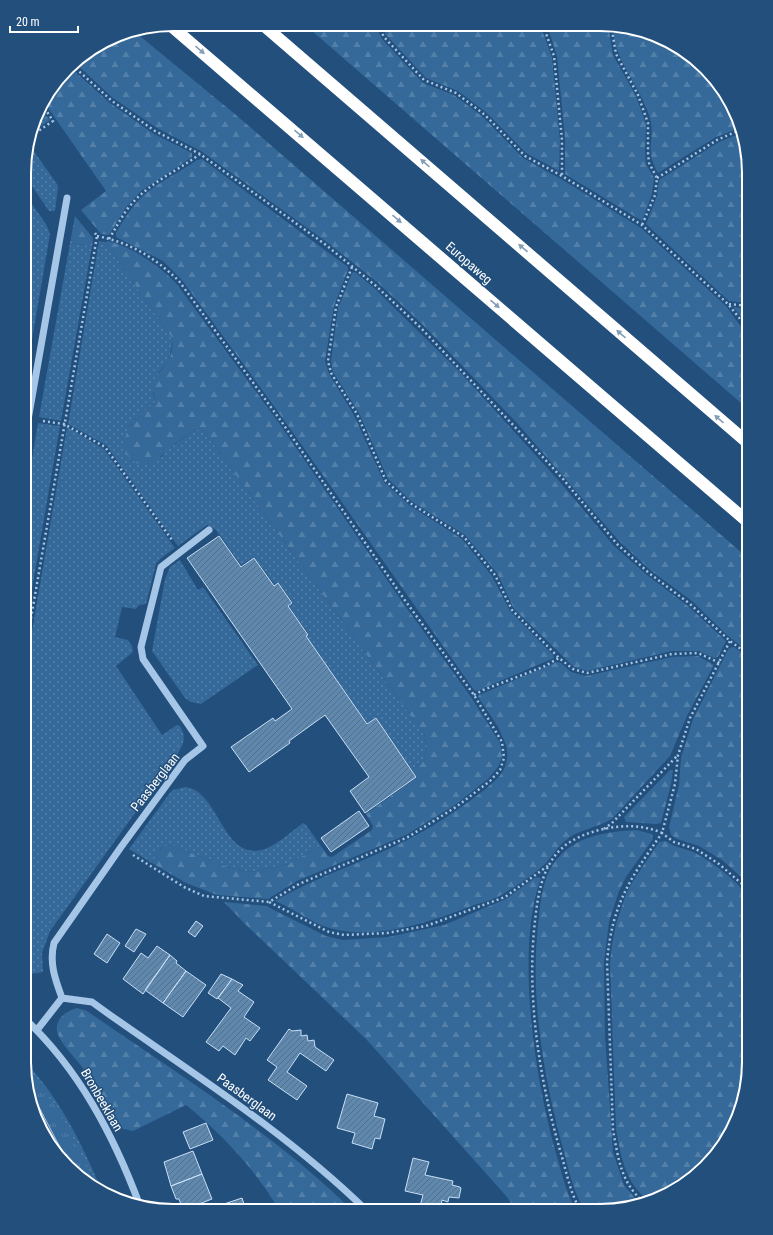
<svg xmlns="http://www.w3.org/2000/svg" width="773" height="1235" viewBox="0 0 773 1235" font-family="'Roboto Condensed',sans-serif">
<defs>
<pattern id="grass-dots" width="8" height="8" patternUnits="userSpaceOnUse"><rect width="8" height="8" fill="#35699a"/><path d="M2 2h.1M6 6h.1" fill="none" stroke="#5380a9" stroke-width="1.8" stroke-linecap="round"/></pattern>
<pattern id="forest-firs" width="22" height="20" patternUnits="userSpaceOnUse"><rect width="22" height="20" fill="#35699a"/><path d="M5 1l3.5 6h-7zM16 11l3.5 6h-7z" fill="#5380a9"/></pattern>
<pattern id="park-tufts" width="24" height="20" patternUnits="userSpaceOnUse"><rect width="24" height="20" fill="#35699a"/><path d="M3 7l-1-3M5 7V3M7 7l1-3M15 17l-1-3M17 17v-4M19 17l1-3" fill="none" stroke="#5380a9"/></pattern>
<pattern id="water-waves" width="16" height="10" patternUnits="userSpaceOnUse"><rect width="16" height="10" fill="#557698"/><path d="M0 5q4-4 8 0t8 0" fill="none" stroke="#505f6e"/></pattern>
<pattern id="building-hatch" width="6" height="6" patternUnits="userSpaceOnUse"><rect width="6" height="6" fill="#5f88af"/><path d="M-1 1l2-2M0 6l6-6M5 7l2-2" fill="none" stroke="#577087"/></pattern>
</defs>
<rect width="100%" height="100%" fill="#224f7c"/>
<path fill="url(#grass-dots)" d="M39,107L50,120L32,132Z
M28,143L57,184L58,188L55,211H49L25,176V154Z
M25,194L46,224L50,234L25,381Z
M99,241L105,242L173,339L169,360L159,372L153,394L156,401L128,427L161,457L167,450L196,429L204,431L424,734L427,746L424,761L412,770L376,717L367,723L307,637L309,635L289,606L293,603L278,582L274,584L254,557L241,565L216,530L207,525L178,546L106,445L68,424Z
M70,243L92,246L61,421L39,417Z
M38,423L60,426L29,606L25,605V501Z
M67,427L104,449L175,548L160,559L156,564L146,604L139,605L136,609L122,607L115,637L128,640L132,646L133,652L116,666L162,735L177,725L180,726C188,739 182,747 174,759L50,931L42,953L43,972L24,975L25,672Z
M180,560L198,590L203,587L258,665L201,704L191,702L185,698L152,651L165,579L170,567Z
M185,787C220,790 222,863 265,849C278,844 292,831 303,823L306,825L321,846L288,864L250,872L227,867L171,845L161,848L152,863L129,849L169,794L173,790Z
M24,1061C59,1096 83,1146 102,1191L83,1180L31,1097Z"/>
<path fill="url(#forest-firs)" d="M304,24L375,25L382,39L423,83L454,95L483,117L523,158L561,179L641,228L726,306L739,324L749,334V410Z
M381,25H540L552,57L560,140L559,171L526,153L487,113L458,91L426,78L386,35Z
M547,25H608L613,55L636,96L646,124L645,152L646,164L654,178L652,194L642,221L565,174V139L557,56Z
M613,25C665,25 730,77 740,128L716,137L658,173C645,151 654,144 651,123C644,88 612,61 613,25Z
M135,32L236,115L749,559V652L728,636L692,601L650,570L619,541L517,423L423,325L378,283L328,243L201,151L157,128L113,98L74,62L116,35Z
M70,67L110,103L154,134L192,153V157L141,191L127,206L109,235L101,234L81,210L106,191L44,102Z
M741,133L749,173V303L729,301L646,224L657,196L659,180L719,142Z
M202,159L348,267V270L334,306L325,361L329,374L354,415L384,482L409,505L462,539L492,576L510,611L553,655L554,658L477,691L474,690L284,420L182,280L163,261L116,237V233C124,219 132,206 144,195C160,181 180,172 197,160Z
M75,216L93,238L92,246L70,243Z
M109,241C135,249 157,264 176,283L279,423L401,600L471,697L500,743L502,757L498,767L488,779L455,805L406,835L297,881L268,899L217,895L186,883L152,863L161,848L171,845L227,867L250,872L288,864L321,846L328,856L332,857L372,830L373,826L366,814L417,777L412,770L424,761L427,746L424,734L204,431L196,429C187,436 176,442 168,450C150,465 138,473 123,449L128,427L156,401C148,380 157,377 168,361C172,355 172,347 173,339L105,242Z
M355,272L374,288L460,372L560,482L614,546L647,575L688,606L726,641L718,657L714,658L699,651H672L587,671L574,667L514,609L497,573L465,535L411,501L388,479L359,413L333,372L331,361L338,308L352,273Z
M733,307L749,309V326Z
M734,647L749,658V884L722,860L699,846L677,839L671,835L669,827L679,785L681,758L693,719L729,648Z
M698,656L714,665L687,716L670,756L612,819C597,828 578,829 565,841C557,847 552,857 545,864C537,872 514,888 503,894C494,900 482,902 472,906C430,922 378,940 333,929C312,924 295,909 275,901C318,876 364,862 407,840C427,831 494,788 503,771C505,768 506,763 507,759C511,741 488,712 478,697L479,695L557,662L561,663L571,672L586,676L672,657Z
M670,770H673L671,784L661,823L656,824L626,822L624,817Z
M636,830L652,834L653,839L626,877L619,891L609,922L604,962L605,1035L613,1152L624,1185L639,1203L600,1211H585C574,1193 569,1172 564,1152C543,1076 529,994 539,916C541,897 544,874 557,859C577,835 607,832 636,830Z
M666,841C675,848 685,848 695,853C716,864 734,879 749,897V1072L741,1110L718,1152L691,1180L657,1200L649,1201C625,1183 621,1157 616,1129L610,963L612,944L616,924L626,894L633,881L659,842Z
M536,877L541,878C514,951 536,1086 558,1160C563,1177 567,1196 577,1211H516L507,1197L366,1039L244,923L224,902L266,906L326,936L343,940L388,937L444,925L506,899Z
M77,1008L87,1011C178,1074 273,1133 352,1210H279C256,1170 222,1134 186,1105L133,1131L120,1128C109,1109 98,1089 85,1071C78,1060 59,1043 57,1031C55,1018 67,1011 77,1008Z"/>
<path fill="url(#park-tufts)" d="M25,1067C57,1102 78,1144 95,1188C71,1174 45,1145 35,1119C29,1103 28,1083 25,1067Z"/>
<path fill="url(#water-waves)" stroke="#99c2e7" d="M31,1097L40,1109L71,1168C48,1146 37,1128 31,1097Z"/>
<path fill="url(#building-hatch)" stroke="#c8dff5" d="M219,536L241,567L254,558L274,586L278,583L292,603L288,606L308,635L306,636L367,724L376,718L416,777L365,813L350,791L369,777L325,715L289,741L290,743L249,772L231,747L273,718L275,721L292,709L187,558Z
M359,811L369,826L331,852L321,838Z
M196,921L203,926L195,937L188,932Z
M136,929L146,934L134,952L125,946Z
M107,934L120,943L107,963L94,954Z
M157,946L170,955L143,994L123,979L141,953L148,958Z
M170,955L177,961L176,963L186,971L163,1003L145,990Z
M186,971L206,985L183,1017L163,1003Z
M221,974L232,979L217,999L208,993Z
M232,979L243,985L238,991L254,1002L244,1017L260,1028L250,1041L246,1038L235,1055L223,1046L219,1051L206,1042L231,1008L218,998Z
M289,1029L292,1031L301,1030V1036L307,1035L308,1041L314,1040L315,1047L334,1060L326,1071L300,1053L287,1072L307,1086L297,1100L268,1080L277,1067L267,1060Z
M347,1094L378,1103L374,1116L385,1119L380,1139L375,1138L372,1149L352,1143L355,1133L337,1128Z
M206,1123L213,1140L190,1149L183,1132Z
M193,1151L202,1174L171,1186L164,1162Z
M413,1158L429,1162L425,1175L453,1181L452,1185L460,1187L461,1188L459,1198L449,1197L448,1202L442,1200L440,1211L420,1206L423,1195L405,1191Z
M202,1174L212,1199L183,1210L179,1199H176L171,1186Z
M242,1198L246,1210H216L215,1207Z"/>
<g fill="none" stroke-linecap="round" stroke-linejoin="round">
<path stroke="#a5c6e6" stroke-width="2.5" stroke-dasharray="2 3" stroke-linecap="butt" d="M378,25L384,37L424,80L456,93L485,115L525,156L562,176L642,225L728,304L749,330
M543,25L554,56L562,140V176
M611,25L616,54L638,95L648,123V153L649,163L657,178L655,195L642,225
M72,65L112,101L155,131L200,154L326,245L376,286L420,327L514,426L563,479L617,544L649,573L690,604L730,641L749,655
M31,136L53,121L42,104
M657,178L717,140L740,130
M25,186L26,187
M97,236C131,243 154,257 179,281L281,421L404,599L474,695L502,742L504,758L500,770L490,781L456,807L408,837L299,884L269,902L329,932L344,935L387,933L426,926L505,897L549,865
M109,239C116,228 121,217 129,207C148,183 176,172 200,154
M352,267L336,307L328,361L331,373L357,414L386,481L410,503L464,537L495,575L512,610L559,658
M729,304L749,306
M43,421L64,424L105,447L172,540
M25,608L32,610
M25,653L87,295L97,236L95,233
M474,695L483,690L543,667L559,658L573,669L587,673L672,654L698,653L720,663
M604,829L612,823L678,755
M133,855L184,887L204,896L269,902
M111,1196L119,1193
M644,1202C621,1184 618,1157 613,1130L607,962C612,904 630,879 662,833L674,842L696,849L719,864L749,890
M581,1211C571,1195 567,1175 562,1157C540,1083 526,998 535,921C537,902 540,881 549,865C560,844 578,836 599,830C620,825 642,824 662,833L675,784L678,755L690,718L730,641"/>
<path stroke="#a5c6e6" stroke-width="7" d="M25,437L67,198
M62,998C55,979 49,963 54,943L121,847L185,760L203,746L143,659L141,647L161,567L209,530
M62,998L92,1002L110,1015C197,1076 289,1135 366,1210
M24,1018C79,1069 114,1136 140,1206
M37,1030L62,998"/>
<path stroke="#fff" stroke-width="12" d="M262,24L749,444
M170,25L749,523"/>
</g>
<defs><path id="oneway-solid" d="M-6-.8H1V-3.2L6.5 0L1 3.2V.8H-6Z"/></defs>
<g fill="#859eb7">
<use href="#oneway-solid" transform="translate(200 50) rotate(40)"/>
<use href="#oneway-solid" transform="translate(299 134) rotate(41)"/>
<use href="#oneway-solid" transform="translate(425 163) rotate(-139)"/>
<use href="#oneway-solid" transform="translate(397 219) rotate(41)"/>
<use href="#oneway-solid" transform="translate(523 248) rotate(-139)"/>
<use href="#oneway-solid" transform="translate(495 304) rotate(41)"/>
<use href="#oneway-solid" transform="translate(621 334) rotate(-139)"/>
<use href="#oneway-solid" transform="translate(719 419) rotate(-139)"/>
</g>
<g text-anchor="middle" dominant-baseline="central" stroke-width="3" stroke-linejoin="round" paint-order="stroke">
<g font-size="13" fill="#fff" stroke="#224f7c">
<text transform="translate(469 263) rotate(41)">Europaweg</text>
<text transform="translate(155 782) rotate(-52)">Paasberglaan</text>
<text transform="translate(247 1097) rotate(36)">Paasberglaan</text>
<text transform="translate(102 1100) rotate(60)">Bronbeeklaan</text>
</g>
</g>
<path d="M0 0H773V1235H0ZM173 31H600A142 142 0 0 1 742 173V1062A142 142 0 0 1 600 1204H173A142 142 0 0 1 31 1062V173A142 142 0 0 1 173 31Z" fill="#224f7c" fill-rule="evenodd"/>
<path fill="none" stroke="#fff" stroke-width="2" d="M173 31H600A142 142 0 0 1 742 173V1062A142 142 0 0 1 600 1204H173A142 142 0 0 1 31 1062V173A142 142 0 0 1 173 31Z"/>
<path d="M10 26v6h68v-6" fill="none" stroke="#ffffff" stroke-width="2"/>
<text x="16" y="26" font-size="12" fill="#ffffff" stroke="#224f7c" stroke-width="3" paint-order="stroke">20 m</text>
</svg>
